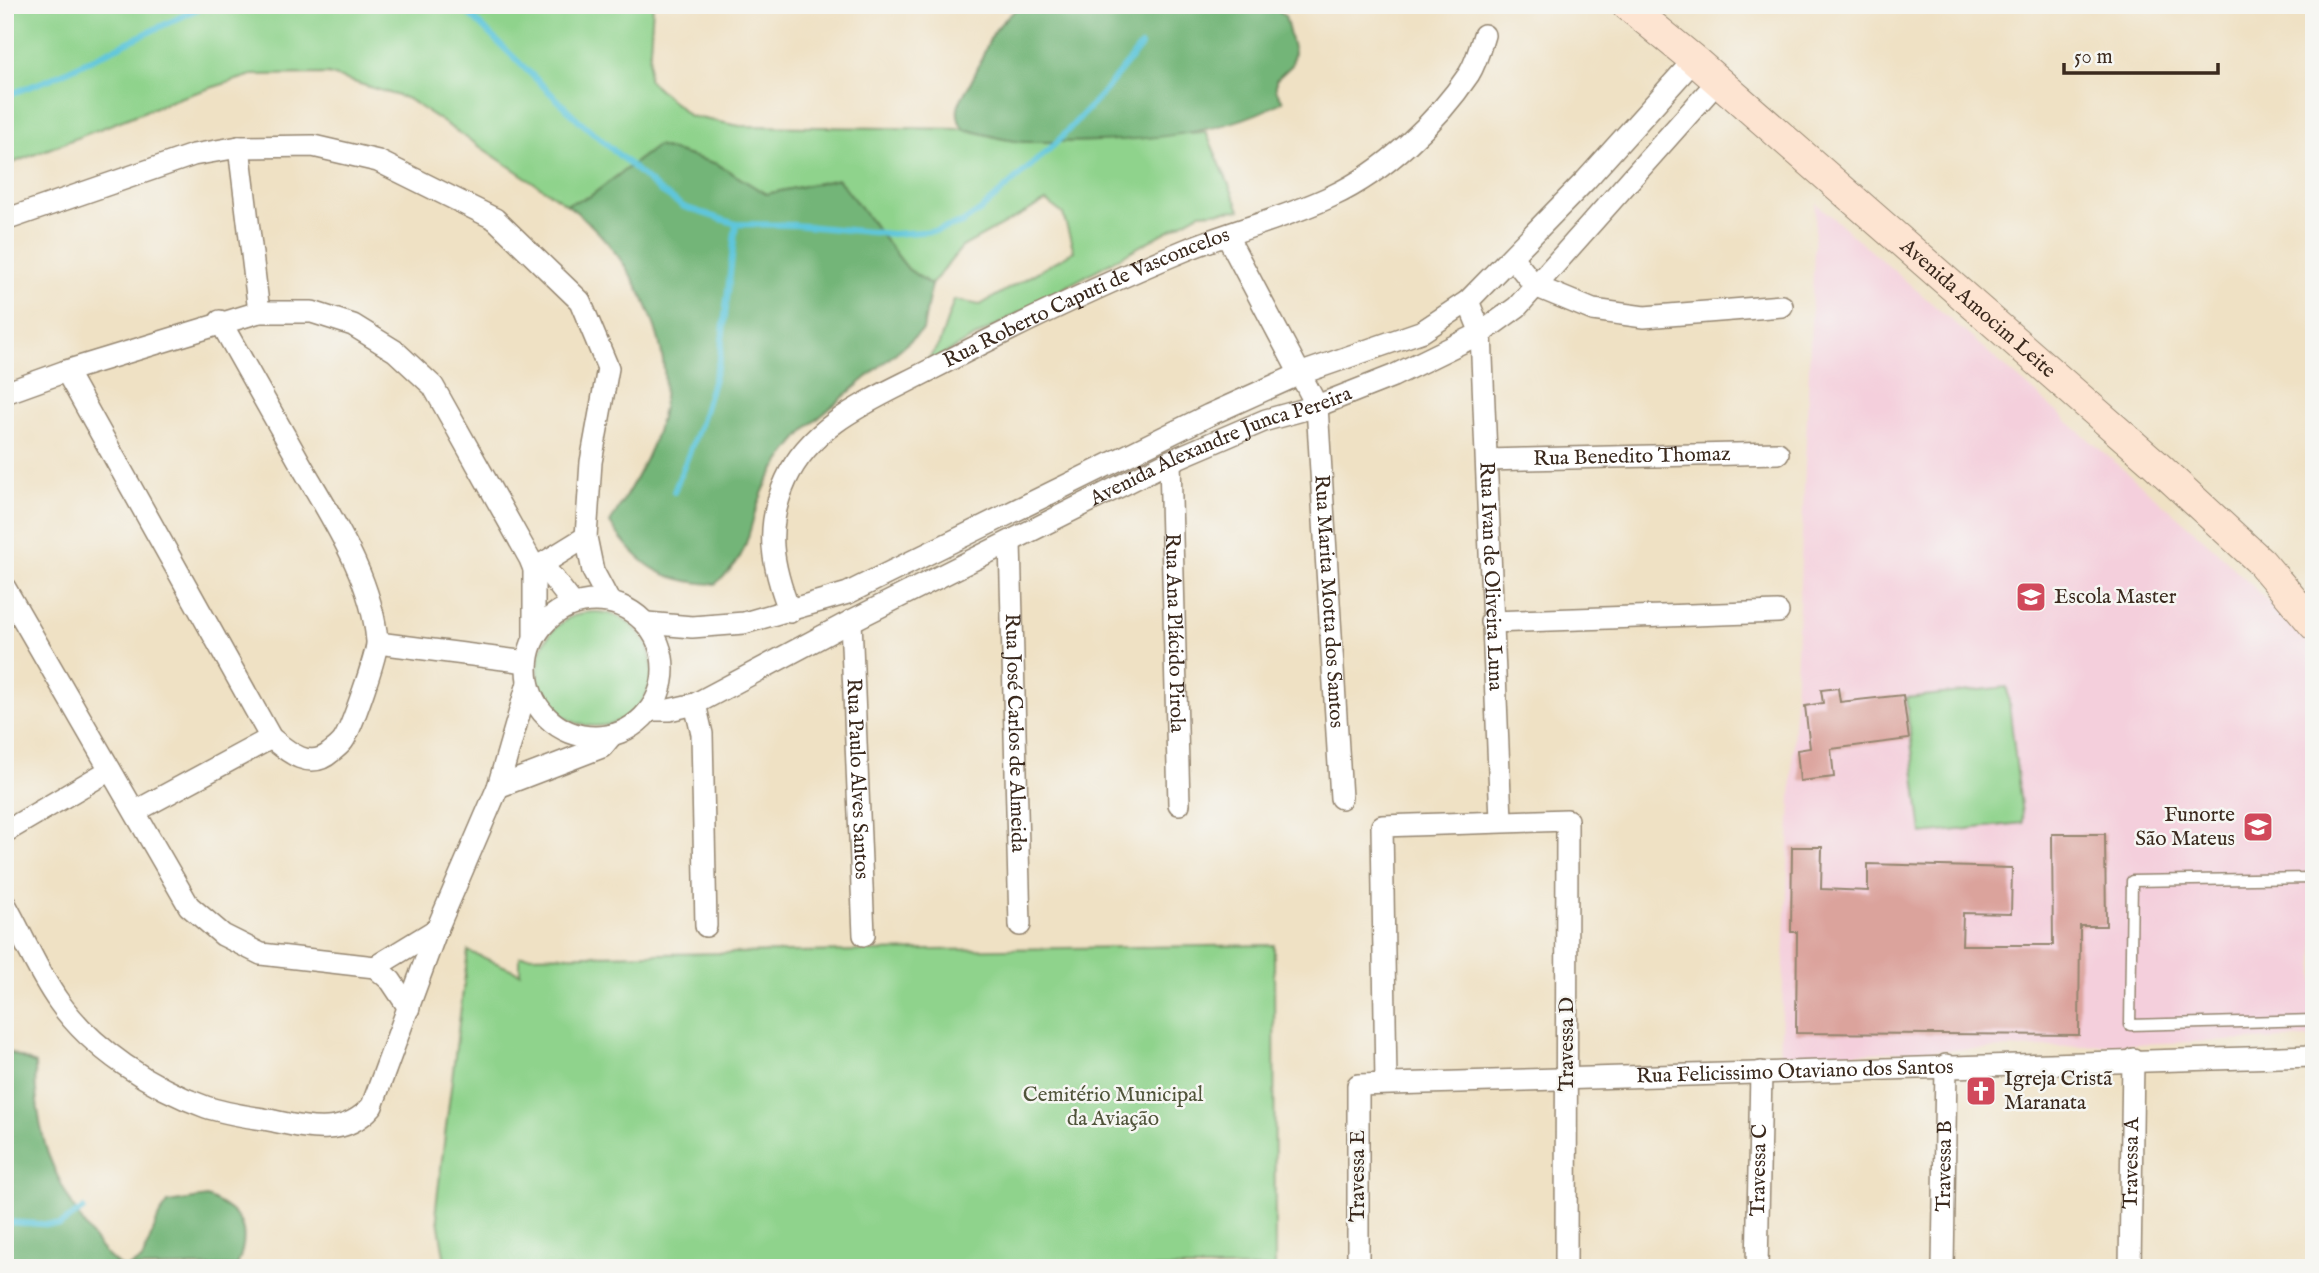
<svg xmlns="http://www.w3.org/2000/svg" width="2319" height="1273" viewBox="0 0 2319 1273" font-family="'IM FELL English',serif">
<rect width="100%" height="100%" fill="#f6f6f2"/>
<filter id="ink" filterUnits="userSpaceOnUse"><feTurbulence type="fractalNoise" baseFrequency=".0143" numOctaves="2"/><feDisplacementMap in="SourceGraphic" scale="14" xChannelSelector="R" yChannelSelector="G"/><feConvolveMatrix kernelMatrix="1 2 1 2 8 2 1 2 1" color-interpolation-filters="sRGB"/></filter>
<filter id="wash" filterUnits="userSpaceOnUse"><feTurbulence type="fractalNoise" baseFrequency=".00686" numOctaves="4" result="noise"/><feDisplacementMap in="SourceGraphic" scale="28" xChannelSelector="R" yChannelSelector="G"/><feGaussianBlur stdDeviation="1.57" result="paint"/><feColorMatrix in="noise" values="0 0 0 0 0 0 0 0 0 0 0 0 0 0 0 0 0 1.4 0 .05"/><feComposite in="paint" operator="in"/></filter>
<g filter="url(#wash)">
<rect width="100%" height="100%" fill="#efe1c4"/>
<path fill="#f4cfdc" d="M1816,203L2215,549L2311,645L2314,652V1038L1780,1056Z"/>
<path fill="#8fd38c" stroke="#657e55" stroke-width="2" d="M5,5H653L648,79L689,116L740,126L963,129L1024,142L1206,132L1240,210L1200,213L924,365L939,344L954,300L980,305L1074,251L1063,214L1046,201L962,247L931,285L908,269L838,179L766,194L717,164L657,146L589,197L566,204L408,99L328,74L252,75L179,98L5,166Z
M538 669a57 57 0 1 1 114 0a57 57 0 1 1-114 0Z
M2007,687L2023,823L1922,834L1906,698Z
M1274,945L1275,1268H446L436,1207L468,951L520,973V956Z"/>
<path fill="#73b578" stroke="#57704b" stroke-width="2" d="M1022,5H1270L1285,16L1294,52L1292,65L1276,80V90L1283,101C1213,142 1107,142 1026,142C1006,142 983,133 963,129C950,107 964,97 973,78C992,40 984,34 1022,5Z
M657,146L717,164L766,194L838,179L908,269L931,285L923,330L809,426C790,447 770,471 760,499C745,537 751,556 715,584C663,582 639,566 610,523C630,488 657,448 663,407C674,333 626,247 566,204L589,197Z
M5,1050L35,1064C35,1090 38,1119 45,1144C53,1174 96,1258 125,1268H5V1218L10,1210L5,1201Z
M207,1197C242,1212 252,1229 237,1266L126,1268L142,1260L159,1216L168,1203Z"/>
<g fill="none" stroke-linecap="round" stroke-linejoin="round">
<path stroke="#5ec6db" stroke-width="6" d="M460,5L573,115L660,191L684,207L736,224L794,225L892,234L935,231L962,223L981,210L1055,144L1102,94L1141,46
M5,96L50,79L206,5
M674,492L701,422L720,358L736,224
M5,1222L60,1225L83,1209"/>
</g>
<g id="blocks">
<path fill="#dba39c" d="M1838,688L1840,702L1903,695L1909,739L1831,749L1834,777L1800,781L1797,750L1810,748L1805,706L1823,703L1821,690Z
M2052,834H2105L2106,926H2080L2079,1035L1796,1033L1797,932H1791L1792,847H1822L1821,889L1868,891V864L2012,868L2011,914L1963,913L1962,945H2053Z"/>
</g>
</g>
<g filter="url(#ink)">
<use href="#blocks" fill-opacity="0" stroke="#958671" stroke-width="2"/>
<g fill="none" stroke-linecap="round" stroke-linejoin="round">
<g stroke="#958671" stroke-width="13">
<path id="lane" d="M2314,878L2132,881L2130,1025L2314,1020"/>
</g>
<g stroke="#958671" stroke-width="24">
<g id="street">
<path d="M239,147L259,312"/>
<path d="M5,220L193,155L239,147L313,146L378,161L495,219L580,301L608,368L591,462L586,537L593,571L609,601"/>
<path id="s1" d="M1227,236L1317,406L1341,798"/>
<path d="M1512,257L1535,286L1593,310L1644,317L1782,306"/>
<path id="s2" d="M1468,301L1481,333L1501,820"/>
<path d="M66,371L271,738C288,752 310,771 331,752C335,749 340,745 343,741C351,730 378,652 377,641C372,579 334,522 304,470C276,420 248,371 220,321"/>
<path d="M5,393L66,371L259,312H312L353,325L395,351L433,386L530,559L534,569V638"/>
<path id="s3" d="M1487,460L1778,453"/>
<path id="s4" d="M1170,461L1179,804"/>
<path id="s5" d="M1010,542L1020,925"/>
<path d="M542,564L573,604"/>
<path d="M534,569L586,537"/>
<path d="M5,588L189,906L223,935L261,954L375,967L391,981L409,1008"/>
<circle cx="595" cy="669" r="68"/>
<path id="s6" d="M790,612C772,566 764,528 786,480C812,422 877,398 930,370C1015,326 1100,285 1188,249C1235,230 1286,218 1332,196C1384,172 1437,122 1469,74C1476,63 1480,48 1484,35"/>
<path id="s7" d="M851,621L864,935"/>
<path d="M1491,622L1778,612"/>
<path d="M647,623L692,627L744,623L848,593L1209,415L1302,373L1423,331L1468,301L1586,180L1694,60"/>
<path d="M378,643L527,662"/>
<path d="M695,704L702,734L706,926"/>
<path id="s8" d="M650,710H669L695,704L851,621L1170,461L1266,420L1317,406L1393,376L1481,333L1517,307L1718,81"/>
<path d="M498,787L602,747L612,735"/>
<path d="M136,811L271,738"/>
<path d="M5,832L110,770"/>
<path d="M5,904C23,936 38,973 59,1002C92,1049 152,1088 206,1107C227,1114 252,1117 274,1121C311,1129 345,1137 372,1106L437,929L498,787L528,683"/>
<path d="M375,967L437,929"/>
<path d="M1386,1083L1382,826L1567,820L1566,1268"/>
<path id="s9" d="M1358,1268V1085L2314,1056"/>
<path id="s10" d="M1757,1268L1761,1072"/>
<path id="s11" d="M1943,1268L1946,1065"/>
<path id="s12" d="M2130,1268L2133,1059"/>
</g>
</g>
<g stroke="#958671" stroke-width="32">
<g id="secondary">
<path id="s13" d="M1627,5L1694,60L2153,462L2261,562L2314,625"/>
</g>
</g>
<use href="#lane" stroke="#fff" stroke-width="10"/>
<use href="#street" stroke="#fff" stroke-width="21"/>
<use href="#secondary" stroke="#fde4d1" stroke-width="30"/>
</g>
</g>
<defs>
<g id="school-square" transform="scale(1.575)"><rect x="-9" y="-9" width="18" height="18" rx="4" fill="#d1495b" stroke="#f6f6f2"/><path d="M0-5L7-2L0 1L-7-2ZM-4 1L0 2.5L4 1V4Q0 6-4 4Z" fill="#fff"/></g>
<g id="university-square" transform="scale(1.575)"><rect x="-9" y="-9" width="18" height="18" rx="4" fill="#d1495b" stroke="#f6f6f2"/><path d="M0-5L7-2L0 1L-7-2ZM-4 1L0 2.5L4 1V4Q0 6-4 4Z" fill="#fff"/></g>
<g id="church-square" transform="scale(1.575)"><rect x="-9" y="-9" width="18" height="18" rx="4" fill="#d1495b" stroke="#f6f6f2"/><path d="M-1.2-6h2.4v3.5h3.3v2.4h-3.3V6h-2.4V-.1h-3.3v-2.4h3.3Z" fill="#fff"/></g>
</defs>
<g fill-rule="evenodd">
<use href="#school-square" x="2031" y="597"/>
<use href="#university-square" x="2258" y="827"/>
<use href="#church-square" x="1981" y="1091"/>
</g>
<g text-anchor="middle" dominant-baseline="central" stroke-width="5" stroke-linejoin="round" paint-order="stroke">
<g font-size="21" fill="#3b2a1e" stroke="#f6f6f2">
<text stroke="none"><textPath href="#s6" startOffset="494">Rua Roberto Caputi de Vasconcelos</textPath></text>
<text stroke="none"><textPath href="#s13" startOffset="464">Avenida Amocim Leite</textPath></text>
<text stroke="none"><textPath href="#s8" startOffset="632">Avenida Alexandre Junca Pereira</textPath></text>
<text stroke="none"><textPath href="#s3" startOffset="145">Rua Benedito Thomaz</textPath></text>
<text stroke="none"><textPath href="#s2" startOffset="278">Rua Ivan de Oliveira Luna</textPath></text>
<text stroke="none"><textPath href="#s1" startOffset="388">Rua Marita Motta dos Santos</textPath></text>
<text stroke="none"><textPath href="#s4" startOffset="172">Rua Ana Plácido Pirola</textPath></text>
<text stroke="none"><textPath href="#s5" startOffset="191">Rua José Carlos de Almeida</textPath></text>
<text stroke="none"><textPath href="#s7" startOffset="158">Rua Paulo Alves Santos</textPath></text>
<text transform="translate(1567 1044) rotate(-90)">Travessa D</text>
<text stroke="none"><textPath href="#s9" startOffset="620">Rua Felicissimo Otaviano dos Santos</textPath></text>
<text stroke="none"><textPath href="#s12" startOffset="105">Travessa A</textPath></text>
<text stroke="none"><textPath href="#s11" startOffset="102">Travessa B</textPath></text>
<text stroke="none"><textPath href="#s10" startOffset="98">Travessa C</textPath></text>
<text transform="translate(1358 1176) rotate(-90)">Travessa E</text>
</g>
<g font-size="21" fill="#3b2a1e" stroke="#f6f6f2" text-anchor="start">
<text x="2054" y="597">Escola Master</text>
<text x="2235" y="815" text-anchor="end">Funorte<tspan x="2235" dy="24">São Mateus</tspan></text>
<text x="2004" y="1079">Igreja Cristã<tspan x="2004" dy="24">Maranata</tspan></text>
</g>
<g font-size="21" fill="#50543a" stroke="#f6f6f2">
<text x="1113" y="1095">Cemitério Municipal<tspan x="1113" dy="24">da Aviação</tspan></text>
</g>
</g>
<rect width="2319" height="1273" fill="none" stroke="#f6f6f2" stroke-width="28"/>
<path d="M2064 63v10h154v-10" fill="none" stroke="#3b2a1e" stroke-width="3.5"/>
<text x="2074" y="63" font-size="21" fill="#3b2a1e" stroke="#f6f6f2" stroke-width="5" paint-order="stroke">50 m</text>
</svg>
